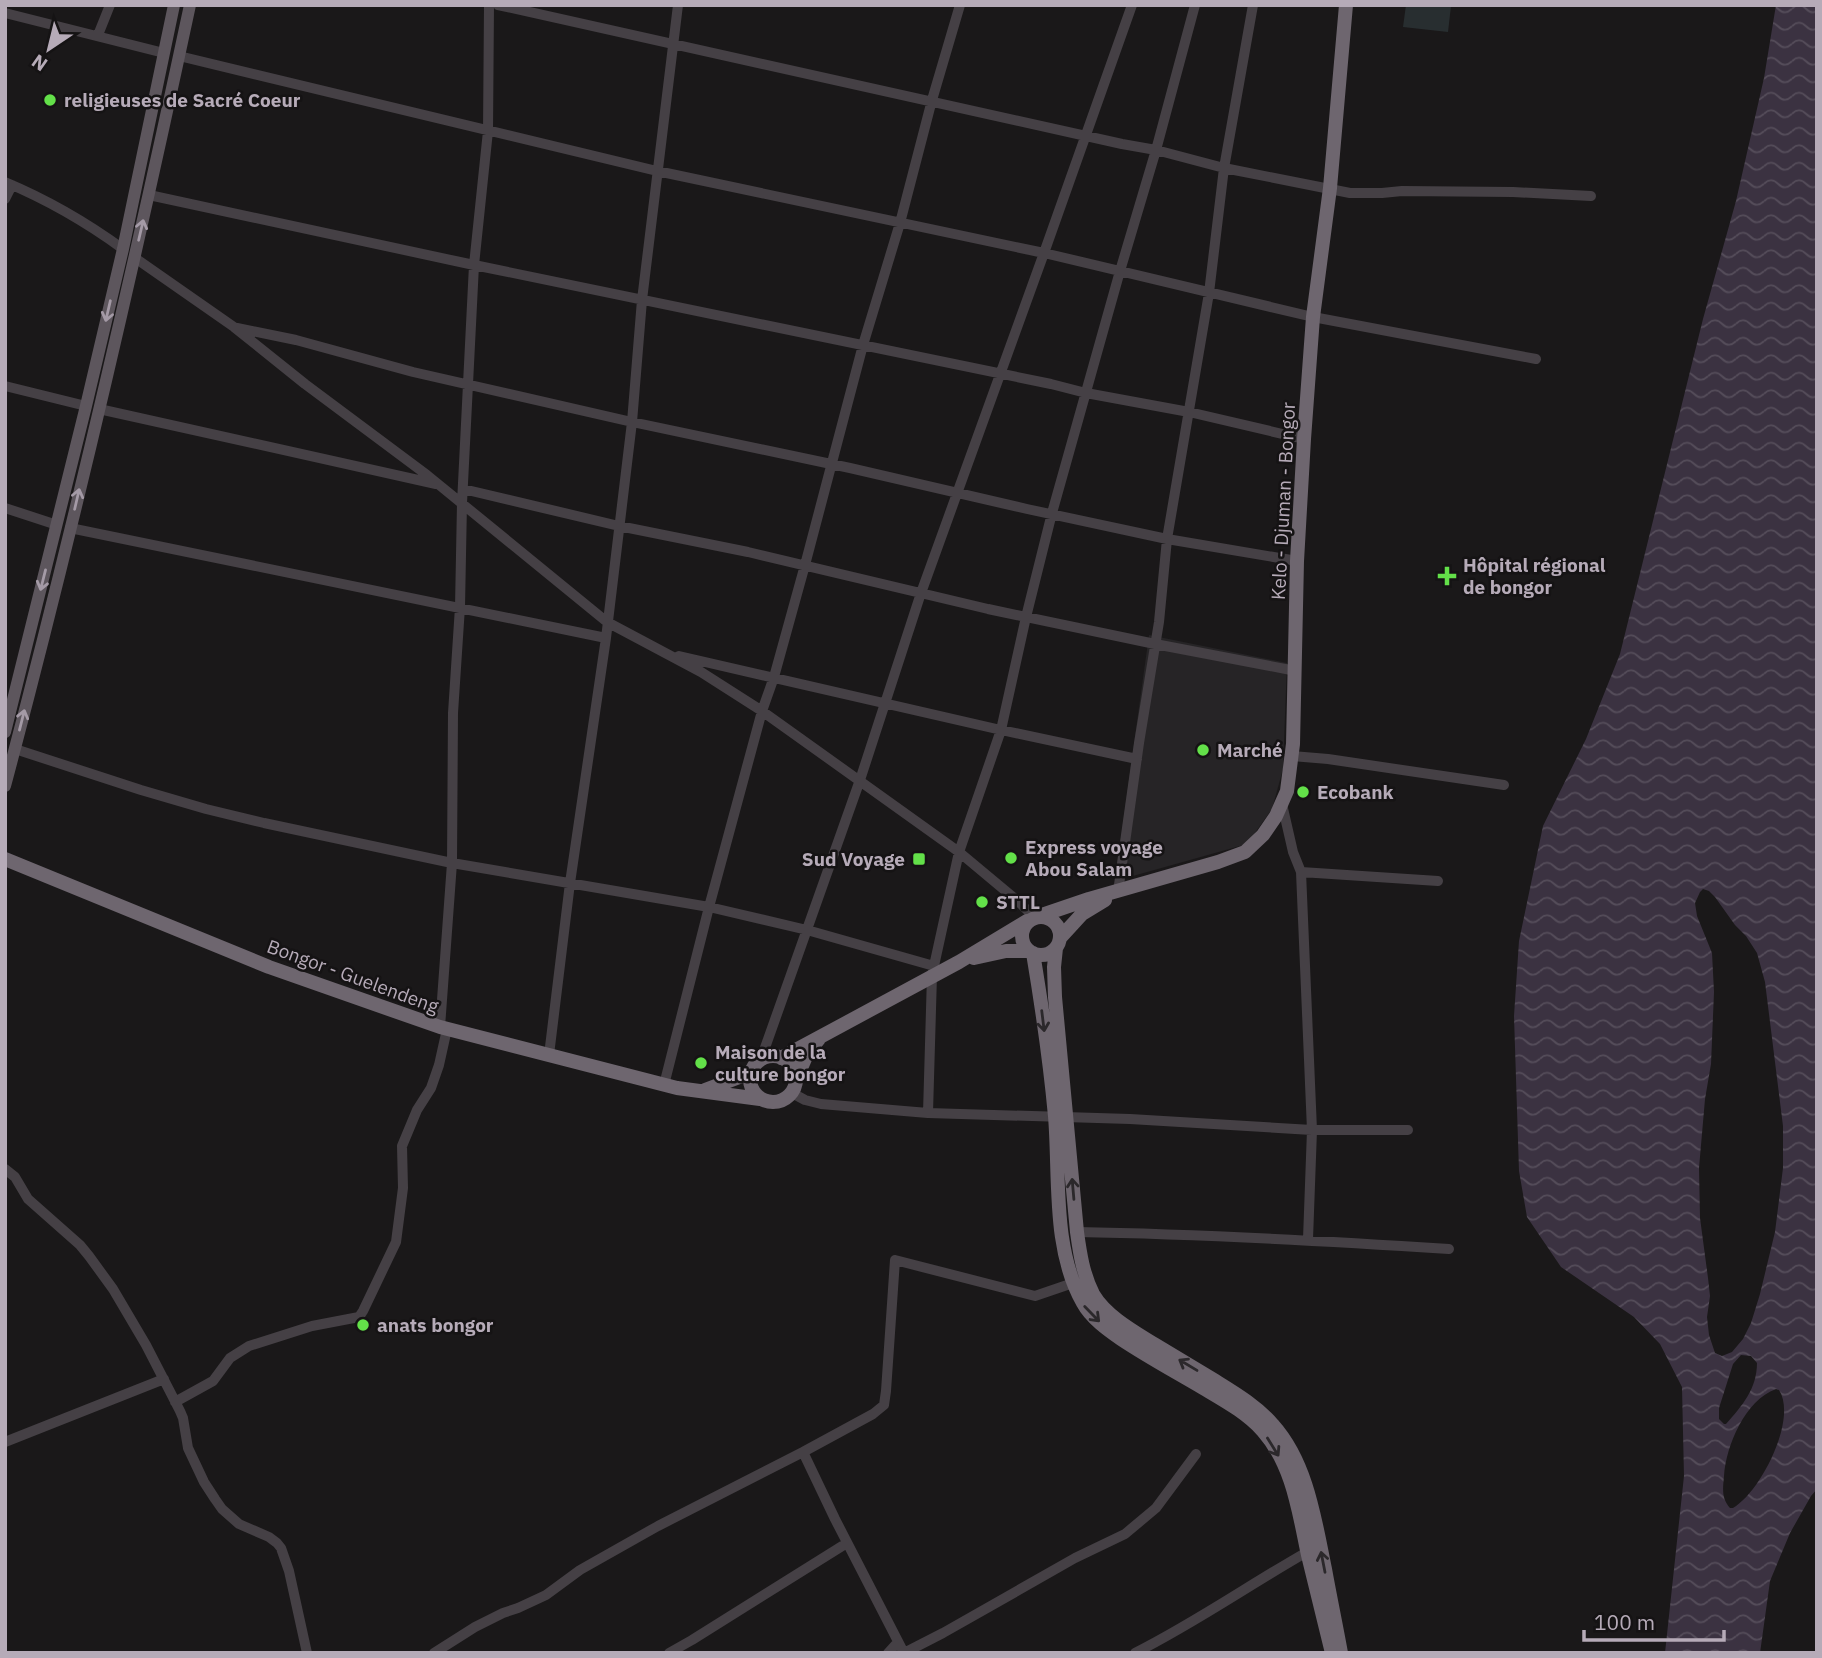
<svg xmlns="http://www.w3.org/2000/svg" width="1822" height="1658" viewBox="0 0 1822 1658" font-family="'IBM Plex Sans',sans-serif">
<defs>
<pattern id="water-waves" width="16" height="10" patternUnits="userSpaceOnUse" patternTransform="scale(1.75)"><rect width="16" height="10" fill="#3b3241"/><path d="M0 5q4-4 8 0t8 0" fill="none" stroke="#554d5a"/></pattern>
</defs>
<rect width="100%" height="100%" fill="#1a1819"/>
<path fill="#262426" d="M1149,635L1287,663L1283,769L1272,809L1247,844L1115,881Z"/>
<path fill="#282e30" d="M1406,5L1451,6L1448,32L1403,27Z"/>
<path fill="url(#water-waves)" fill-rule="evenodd" d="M1776,5H1817V1489L1811,1496L1790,1533L1770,1581L1760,1653H1665L1684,1476L1682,1387L1660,1344L1634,1317L1561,1267L1527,1217L1519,1171L1514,1016L1519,941L1543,826L1586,739L1620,654L1703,319L1736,201L1764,78ZM1703,889L1709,891L1715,897L1735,925L1746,936L1757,953L1765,982L1783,1126V1168L1775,1232L1760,1294L1751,1323L1743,1339L1732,1352L1722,1356L1715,1353L1709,1335L1707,1317L1710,1296L1708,1278L1700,1218L1699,1168L1705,1099L1711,1064L1714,992L1712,953L1697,916L1695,903L1700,892ZM1741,1355L1751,1356L1757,1363C1757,1389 1742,1406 1726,1424H1724L1719,1419V1408L1733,1364ZM1776,1389L1779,1390C1798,1419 1760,1493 1733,1508H1730C1721,1498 1723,1488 1724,1476C1726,1446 1745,1400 1776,1389Z"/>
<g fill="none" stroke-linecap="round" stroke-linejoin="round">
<path stroke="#454045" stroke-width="10" d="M498,5L1122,144L1156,150L1224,168L1350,193H1382L1402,191L1513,192L1591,196
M5,13L164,53
M98,35L110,5
M179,56L657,171L1044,253L1313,317L1536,359
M5,182C48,200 86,222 123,249
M149,195L474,265L1051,384L1086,393L1189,412L1304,439
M5,199L12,185
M135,258L234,327L305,384L427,475L607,622L701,672L762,711L959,852L1020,903L1034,917
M237,328L296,340L413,372L632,422L850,468L1027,509L1167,539L1297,561
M5,386L86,406
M99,409L436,484
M463,489L619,526L748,552L988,609L1155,644L1296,671
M5,508L57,525
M70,528L606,638
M679,656L1001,730L1137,759
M15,749L141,790L206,809L264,823L452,863L709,907L807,930L934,966
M1292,756L1328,759L1504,785
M1282,804L1293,852L1301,872L1312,1130L1308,1239
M1301,872L1438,881
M1118,892L1139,743L1159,622L1167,539L1209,293L1224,168L1253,5
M440,1027L452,863L453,713L460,607L462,503L474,265L488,131L489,5
M549,1055L570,883L606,638L632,422L642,300L678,5
M761,1059L860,780L921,593L1044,253L1132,5
M664,1085L709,907L762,711L774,677L805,565L863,345L900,223L932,100L960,5
M792,1093L805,1100L821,1104L928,1113L1130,1119L1312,1130H1408
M928,1113L932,975L959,852L1001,730L1026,617L1052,513L1120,271L1156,150L1195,5
M5,1169L15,1177L28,1199L80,1245L89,1256L113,1289L146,1345L180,1411L183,1418L188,1448L204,1482L215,1499L222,1509L239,1524L269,1537L277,1543L281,1548L289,1571L307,1653
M1077,1232C1201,1234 1325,1241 1449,1249
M175,1402L213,1381L230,1358L249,1346L312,1326L359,1317L363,1311L396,1242L403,1188L402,1146L417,1110L431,1088L439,1065L447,1029
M5,1442L164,1379
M803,1452L835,1519L904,1653
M434,1653L475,1627L503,1613L518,1608L546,1595L580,1570L658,1526L803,1452L873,1414L884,1405L886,1391L895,1260L1035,1296L1073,1283
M669,1653L692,1640L847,1543
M888,1653L898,1642
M904,1653L943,1633L1075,1558L1125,1534L1156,1508L1196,1454
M1135,1653C1195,1623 1249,1585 1307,1552"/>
<path stroke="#5d565d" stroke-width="12" d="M5,732L86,406L123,249L174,5
M5,786C74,527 134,267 190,5"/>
<path stroke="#6e666f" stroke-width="14" d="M5,859L269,967L440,1027L677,1088L760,1099
M1039,916L1089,899L1218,862L1245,852L1263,835L1276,816L1287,791L1293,744L1297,561L1304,439L1313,317L1330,188L1346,5
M1022 936a19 19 0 1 1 38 0a19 19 0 1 1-38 0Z
M1060,938L1082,914L1105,900
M1056,948L1054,967L1055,997L1077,1232C1080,1254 1083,1274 1093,1294C1106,1316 1133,1331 1154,1344C1174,1356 1194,1368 1214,1380C1235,1393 1257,1406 1273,1425C1307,1463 1315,1520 1325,1569C1330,1597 1336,1625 1341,1653
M1033,953C1042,1007 1050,1062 1055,1116C1060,1177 1052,1249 1083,1303C1091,1318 1108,1330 1121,1339C1148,1357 1176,1372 1203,1388C1225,1401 1247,1413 1263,1431C1293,1465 1299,1513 1308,1555C1316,1588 1324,1620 1332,1653
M974,958L1006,951H1029
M750 1079a23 23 0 1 1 46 0a23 23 0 1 1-46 0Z
M781,1058L959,962L1027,921
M796,1080L807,1054L819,1039
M705,1090L750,1073"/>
</g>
<defs><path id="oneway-shaft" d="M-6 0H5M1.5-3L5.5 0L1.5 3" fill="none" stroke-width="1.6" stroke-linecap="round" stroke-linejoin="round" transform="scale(1.75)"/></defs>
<g stroke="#a49aa6">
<use href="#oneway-shaft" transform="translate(141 230) rotate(-77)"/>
<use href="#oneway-shaft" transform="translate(108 311) rotate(103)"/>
<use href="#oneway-shaft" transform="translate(77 499) rotate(-77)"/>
<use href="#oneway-shaft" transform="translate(43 580) rotate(104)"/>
<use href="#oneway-shaft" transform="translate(22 720) rotate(-76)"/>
</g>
<g stroke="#2b282b">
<use href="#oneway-shaft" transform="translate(1043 1021) rotate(83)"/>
<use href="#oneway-shaft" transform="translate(1073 1189) rotate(-95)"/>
<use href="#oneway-shaft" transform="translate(1092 1314) rotate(46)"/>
<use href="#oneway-shaft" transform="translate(1188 1365) rotate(-149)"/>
<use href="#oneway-shaft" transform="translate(1273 1447) rotate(58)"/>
<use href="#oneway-shaft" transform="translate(1323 1562) rotate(-101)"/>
</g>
<g fill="#63e049" stroke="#151314" stroke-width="2.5">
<circle cx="50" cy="100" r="7"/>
<path d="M1443.5 565.5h7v7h7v7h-7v7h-7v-7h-7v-7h7z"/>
<circle cx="1203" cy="750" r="7"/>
<circle cx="1303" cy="792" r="7"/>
<circle cx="1011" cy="858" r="7"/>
<rect x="912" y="852" width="14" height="14" rx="3.5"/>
<circle cx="982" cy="902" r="7"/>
<circle cx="701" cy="1063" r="7"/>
<circle cx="363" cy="1325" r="7"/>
</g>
<g text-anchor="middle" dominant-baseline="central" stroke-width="5" stroke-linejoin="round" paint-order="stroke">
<g font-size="19" font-weight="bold" fill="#b6abb8" stroke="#151314" text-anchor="start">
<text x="64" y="100">religieuses de Sacré Coeur</text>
<text x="1463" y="565">Hôpital régional<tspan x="1463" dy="22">de bongor</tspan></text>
<text x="1217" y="750">Marché</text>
<text x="1317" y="792">Ecobank</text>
<text x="1025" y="847">Express voyage<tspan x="1025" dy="22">Abou Salam</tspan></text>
<text x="905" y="859" text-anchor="end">Sud Voyage</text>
<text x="996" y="902">STTL</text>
<text x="715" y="1052">Maison de la<tspan x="715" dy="22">culture bongor</tspan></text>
<text x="377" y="1325">anats bongor</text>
</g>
<g font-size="19" fill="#b6abb8" stroke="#151314">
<text transform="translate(1283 501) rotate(-87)">Kelo - Djuman - Bongor</text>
<text transform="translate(353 976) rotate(20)">Bongor - Guelendeng</text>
</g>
</g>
<rect width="1822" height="1658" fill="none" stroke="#b6abb8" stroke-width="14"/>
<g transform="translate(49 49) rotate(215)" stroke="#151314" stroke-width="5" paint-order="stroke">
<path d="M0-5L12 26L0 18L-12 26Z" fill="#b6abb8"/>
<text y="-10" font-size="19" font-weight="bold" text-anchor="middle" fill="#b6abb8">N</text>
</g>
<path d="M1584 1630v10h140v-10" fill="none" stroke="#b6abb8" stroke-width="3.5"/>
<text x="1594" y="1630" font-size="21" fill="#b6abb8" stroke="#151314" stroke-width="5" paint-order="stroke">100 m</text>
</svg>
